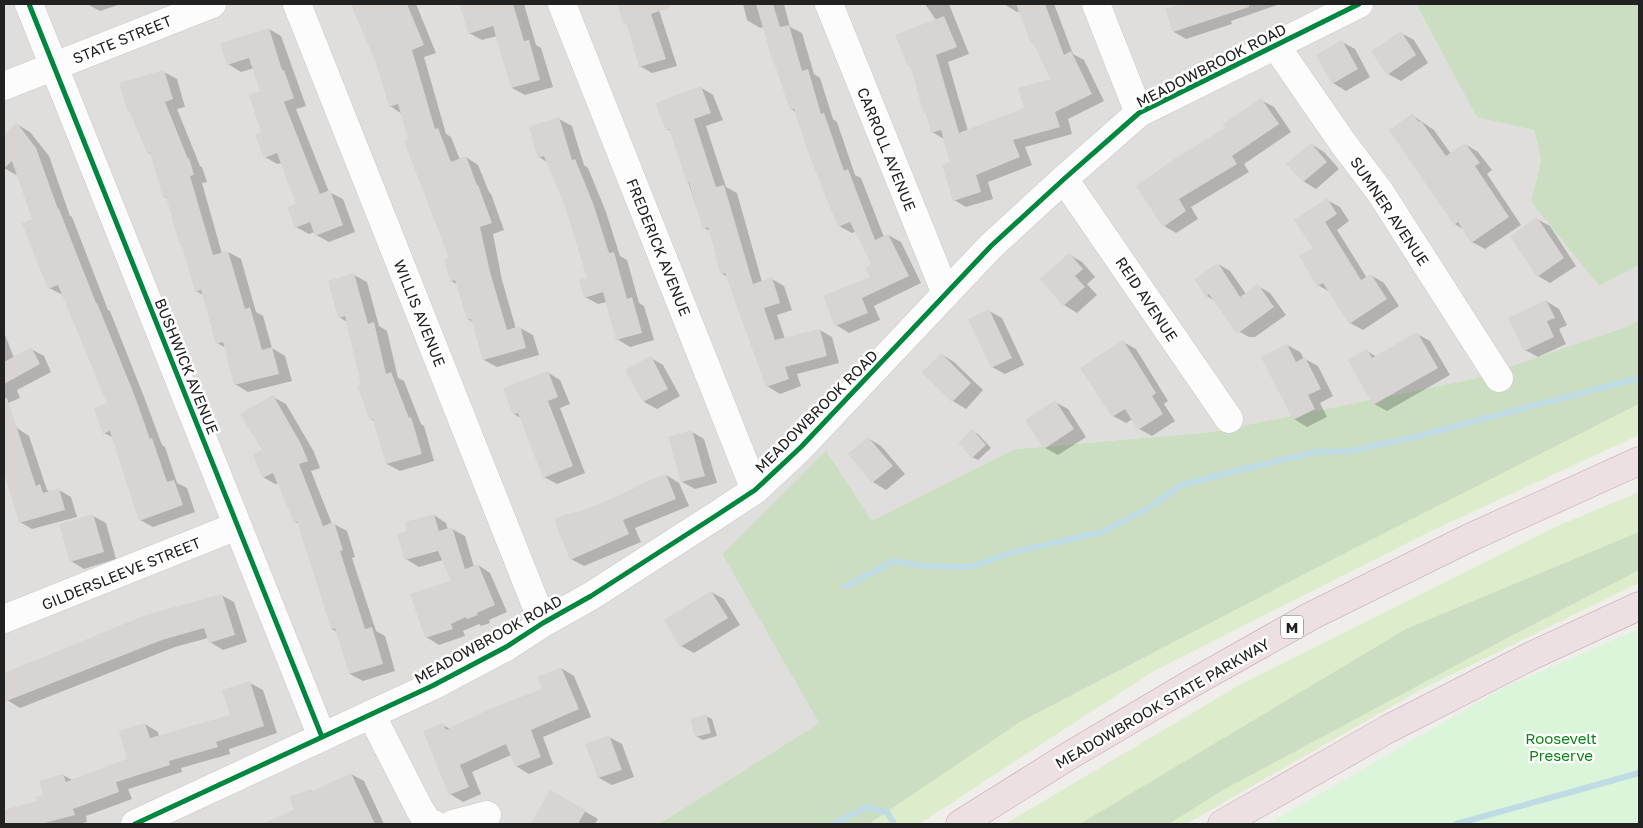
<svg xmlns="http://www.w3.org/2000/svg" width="1643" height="828" viewBox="0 0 1643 828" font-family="'Golos Text',sans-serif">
<rect width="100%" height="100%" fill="#f0eeeb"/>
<path fill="#dfdedc" d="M4,4H1419L1416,6L1477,116L1534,130L1541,158L1531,202L1599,286L1639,265V320L1626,327L1473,379L1212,432L1015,449L872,521L826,450L722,554L819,723L659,824H4Z"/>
<path fill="#ddeccb" d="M1639,404V435L1429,532L1152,672L919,824H869L1020,722L1353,549Z
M1639,492V583L1422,689L1186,824H1005L1241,684L1555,527Z"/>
<path fill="#cbdec1" d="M1419,4H1639V265L1599,286L1531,202L1541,159L1534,130L1477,117L1416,5Z
M1639,320V404L1353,549L1020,722L869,824H659L819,723L722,554L826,450L872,521L1015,449L1212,432L1473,379L1626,327Z
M1639,532V570L1507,638L1221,791L1169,824H1080L1406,629Z"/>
<path fill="#daf5da" d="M1639,629V824H1268L1505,687Z"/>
<path fill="#0003" d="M87,4H121L100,11Z
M351,4H416L436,53L424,57L446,134L451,137L460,160L466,157L478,165L489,192L491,194L504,230L493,234L502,280L516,329L520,328L533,335L539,355L497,367L484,360L474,323L468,319L458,285L451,281V259L410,140L402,114L390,106L377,63Z
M460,4H524L536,45L541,48L553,87L525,95L512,88L497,36L482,40L469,33Z
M618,4H657L677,66L652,73L640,66L628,24L624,22Z
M743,4H784L790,27L802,33L814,74L820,78L833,119L837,122L855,175L861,178L884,237L888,235L901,242L921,283L874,306L880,320L849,333L836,325L872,278L873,264L857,231L852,233L839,226L797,113L791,109L764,27L760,28L747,20Z
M925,4H949L969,54L948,62L968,131L1025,109L1052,79L1035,44L1032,42L1020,11L1017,12L1004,4H1054L1073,54L1084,60L1104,101L1068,119L1072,134L1025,147L1032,165L988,182L993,199L966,207L954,200L952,163L944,139L932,132L912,67L909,65L936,20Z
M1186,4H1280L1231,21L1232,24L1186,39L1174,32L1166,10Z
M269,29L281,36L306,106L296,109L329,192L343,199L355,232L329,242L316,235L315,232L309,234L296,227L298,204L282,163L277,164L265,157L261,92L254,68L241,72L228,64Z
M1401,33L1414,40L1428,63L1401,81L1388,74Z
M1342,42L1355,49L1370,77L1346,91L1333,83Z
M164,72L177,79L185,107L177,109L200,166L202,167L207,182L202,183L222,254L228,252L241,259L256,312L263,316L272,348L285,356L292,381L248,392L235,384L226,348L217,343L203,295L196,291L183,246L181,245L168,199L164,197L152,155L148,152L132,113L129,112Z
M700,87L713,95L723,120L706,126L726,187L737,193L762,282L772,279L784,286L792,310L777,315L785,339L820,330L832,337L839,363L797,374L801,386L780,394L767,386L728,277L722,274L710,231L704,228L671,132L667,129Z
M1261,100L1274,107L1291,132L1244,164L1249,172L1191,207L1198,219L1176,233L1164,226L1179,157L1226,128Z
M1412,115L1434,130L1451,154L1465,144L1478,152L1492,170L1487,174L1521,225L1485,249L1472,242L1464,230L1455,224Z
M559,119L572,126L584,165L588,168L606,212L620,256L627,260L639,303L644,306L654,340L630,347L617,339L607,302L598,304L585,297L588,279L566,207L547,162L539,157Z
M18,125L30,132L49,156L70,216L72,217L108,310L110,311L146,402L162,445L165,447L177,483L187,488L195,512L153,527L140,520L114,438L104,433L108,404L63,295L49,288L34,220L18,174L16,175L4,168V136Z
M1311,144L1324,152L1339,169L1316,189L1303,181Z
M1327,200L1340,207L1349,221L1337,230L1367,278L1371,275L1384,283L1399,306L1363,330L1350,323L1330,292L1318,285L1314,248Z
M1537,219L1550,226L1576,266L1550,283L1538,276Z
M1070,255L1082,262L1095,277L1087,284L1097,295L1077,313L1064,305L1041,279Z
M1218,264L1230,271L1246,294L1258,286L1270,293L1286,315L1255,337H1249L1236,330L1215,301L1207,296Z
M354,275L367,282L379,326L387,331L398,378L404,381L421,424L424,426L434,461L400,471L387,464L374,421L371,419L347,322L339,317Z
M1546,301L1559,309L1567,325L1559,329L1566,344L1538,357L1525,350Z
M989,311L1002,318L1024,365L1005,374L992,367Z
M4,332L14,358L31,349L44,356L51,372L17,390L20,398L6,404L17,428L29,436L47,490L51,492L59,490L71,497L77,517L32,529L20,522L4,470Z
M1417,334L1430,341L1450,375L1387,411L1374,404L1367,351L1377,357Z
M1123,342L1136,349L1168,401L1164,404L1175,421L1152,436L1139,429L1133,419L1126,423L1113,416Z
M1287,345L1300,352L1304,359H1305L1318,366L1333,396L1320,403L1327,417L1307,427L1294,419Z
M941,354L954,362L983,390L966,409L953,401L923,372Z
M651,358L663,365L680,396L657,409L644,402Z
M547,372L560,380L570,404L560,408L585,473L557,484L544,477L522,419L514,414Z
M273,397L286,404L314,452L320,468L311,471L332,524H334L347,531L355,557L352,558L376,631L385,636L395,671L363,681L350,674L337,632L332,629L299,524L294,521L279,483L275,484L263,477L264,451Z
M1055,402L1068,409L1086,437L1058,455L1045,448Z
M972,431L978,434L991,448L978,460L972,457Z
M692,432L704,439L717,483L695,489L682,482Z
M868,438L881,446L905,474L886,490L873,482L850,454Z
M666,475L679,483L689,506L635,528L641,542L584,566L571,559L576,512L579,514Z
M434,515L446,523L448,530L452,529L465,536L474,567L478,565L490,573L507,612L489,620L490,623L481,626L479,624L463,631L465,636L439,645L426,637L452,581L443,560L419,567L406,559L409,532Z
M93,516L106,523L116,559L84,569L71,561Z
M711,592L724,599L740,625L694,653L681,646Z
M221,595L234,602L247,642L223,650L210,642L208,638L175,647L20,708L7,700L4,691V674L147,616Z
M561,668L574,676L591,717L543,737L553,764L529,774L516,766L511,755L472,772L481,794L463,802L450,794L443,725L450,729L544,690Z
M250,683L263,690L277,733L229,749L230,754L181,768L182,772L128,789L132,799L86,816L87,822L78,824H4V812L39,802L63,775L72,780L129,759L145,724L158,732L159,737L232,715Z
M706,716L712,719L717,736L703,740L696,736Z
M609,737L622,744L634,777L612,785L599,778Z
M351,774L364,781L384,824H264L296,811L309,790L313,792Z
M551,792L598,819L595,824H533Z"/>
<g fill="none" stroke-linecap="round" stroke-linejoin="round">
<path stroke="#bfdbe3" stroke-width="6" d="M845,587L893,561L924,566L970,567L1013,552L1102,532L1148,508L1182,485L1235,471L1316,452L1351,451L1418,436L1639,378
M833,824L867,807L887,812L894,824
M1456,824L1639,773"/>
</g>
<path fill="#d7d4d2" d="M351,4H407L424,45L412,50L435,129L438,128L451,162L466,156L477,185H478L492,223L480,227L490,272L507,330L520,326L526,348L483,360L471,319L467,320L455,280L450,282L444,259L449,258L404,141L408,139L398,104L389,107L376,63Z
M460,4H513L524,41L529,40L540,80L511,88L493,26L468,34Z
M617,4H671V7L651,14L666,59L639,67L626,22L623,23Z
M756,4H773L780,27L789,25L802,71L808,69L821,114L824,113L844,171L848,169L875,240L888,234L909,276L862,298L868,313L835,326L823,296L870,277L865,267L871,264L850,222L838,227L810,157L794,109L790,110L774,62H773Z
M1016,4H1045L1064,55L1071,51L1092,94L1055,112L1060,127L1013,140L1020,157L976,175L981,192L953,201L942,165L950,162L941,130L931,133L926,113L924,114L910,65L908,66L895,35L944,16L957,47L936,55L959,133L1024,108L1018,88L1050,79L1033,42L1031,43Z
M1182,4H1249V7L1173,32L1165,9Z
M269,28L282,70H284L294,98L284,102L320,194L330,190L343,225L315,236L310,222L295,228L287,207L296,204L277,153L264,158L255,135L261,132L249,95L260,91L249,58L227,65L220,43Z
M1401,31L1416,55L1387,75L1371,51Z
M1342,40L1358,69L1332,84L1316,55Z
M164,70L173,99L165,102L188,159L189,158L194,175L190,176L213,255L228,251L245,309L250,307L262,350L272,347L279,374L234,385L223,342L216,344L201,290L195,292L182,245H180L166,197L163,198L150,152L147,153L130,112H128L119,83Z
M701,86L711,113L694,119L716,187L724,185L753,284L772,277L780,303L764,308L775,340L820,329L827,356L785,367L789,379L766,387L725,273L721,275L708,227L703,229L689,182L687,183L669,129L666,130L655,103Z
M1261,98L1279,124L1232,156L1237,164L1179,199L1186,211L1163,227L1136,186L1179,156L1225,128L1222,125Z
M1412,114L1419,122L1421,121L1446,156L1465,143L1480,163L1475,166L1509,217L1471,243L1458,222L1454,225L1389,130Z
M559,117L572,160L575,159L593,203L609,253L614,252L627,299L632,297L642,333L616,340L603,292L584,298L579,280L587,278L565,207L544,156L538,158L529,127Z
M17,123L36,148L58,209H59L96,303H97L134,394L150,439L152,438L167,482L174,480L183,505L139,521L110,431L103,434L94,408L107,403L58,285L48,289L22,223L32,219L12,161L4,168V134Z
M1311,143L1327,162L1303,182L1286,164Z
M1327,198L1337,214L1325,222L1361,280L1371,274L1387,299L1349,324L1323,283L1317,286L1299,256L1313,248L1294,220Z
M1537,217L1564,258L1537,277L1510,236Z
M1069,253L1083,269L1075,276L1085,287L1063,306L1040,279Z
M1218,263L1240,297L1258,284L1274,307L1237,334L1209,294L1206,297L1194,279Z
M354,273L368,324L374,322L386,374L391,372L409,418L411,417L422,454L386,464L373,419L370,420L357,386L361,385L345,316L338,318L328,281Z
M1546,300L1555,318L1547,321L1554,337L1524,351L1508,318Z
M989,309L1012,358L991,368L968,319Z
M1417,332L1438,368L1373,405L1348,360L1367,349L1372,358Z
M1123,340L1156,393L1152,396L1163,414L1138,430L1125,409L1112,417L1080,368Z
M1287,344L1296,362L1305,357L1321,389L1308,395L1315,409L1293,420L1261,357Z
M31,347L40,364L4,384V362Z
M941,353L971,383L952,402L922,373Z
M651,356L668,389L643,402L625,370Z
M548,371L558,397L548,401L573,466L543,478L518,413L513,415L503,388Z
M273,395L301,444L308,461L299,464L323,526L334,522L343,550L340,551L365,629L372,627L383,664L349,674L335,628L331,629L297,521L294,522L273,473L262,478L253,454L262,450L240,414Z
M4,398H7L36,486L40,484L43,493L59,488L65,510L19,523L4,471Z
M1055,400L1074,429L1044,449L1025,420Z
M972,429L986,445L972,458L958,443Z
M692,430L705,476L681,482L668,437Z
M868,437L893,466L872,483L848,454Z
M666,474L676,499L623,520L629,534L570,560L554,519L576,511L577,513L635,489L634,487Z
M93,514L104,552L70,562L59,524Z
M434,514L439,531L452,527L465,569L478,564L495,605L477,613L478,615L467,619L466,617L451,624L453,629L425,638L410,594L451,581L438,551L405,560L397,534L407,531L405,522Z
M711,591L728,618L680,647L664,620Z
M222,594L235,635L209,643L204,628L162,640L4,702V673L146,615Z
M561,667L579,709L531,730L541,757L515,767L506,744L460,765L469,787L449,795L423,731L443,723L446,730L492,708L542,689L537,677Z
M250,681L264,726L216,742L218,747L169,761L170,765L116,782L119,792L73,809L75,815L41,824H4V810L37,801L36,797L43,795L39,781L63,774L66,782L127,759L119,731L145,723L150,738L230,715L222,690Z
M706,714L711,733L695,737L690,719Z
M609,735L622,770L598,778L585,744Z
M351,773L375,824H261L294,810L289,797L310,789L311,792Z
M550,790L586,810L578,824H531Z"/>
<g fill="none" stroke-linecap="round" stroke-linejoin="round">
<g stroke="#c9c8c7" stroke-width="29">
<path id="minor" d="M29,4L322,737
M297,4L543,623
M562,4L755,490
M829,4L946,294
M1096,4L1139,113
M1276,46L1343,143L1380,192L1499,378
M4,86L212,4
M1064,179L1229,419
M4,619L237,526
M371,714L420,810L428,822L434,824
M135,824L432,686L506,647L543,623L591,596L717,515L755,490L801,447L991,246L1064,179L1139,113L1359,4
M453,824L487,815"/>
</g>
<g stroke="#c5a2ac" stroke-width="29">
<path id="highway" d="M960,824L1067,757L1194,682L1311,616L1469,538L1639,461
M1222,824L1388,729L1531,656L1639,606"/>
</g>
<use href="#minor" stroke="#fdfcfc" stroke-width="28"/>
<use href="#highway" stroke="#ece0e2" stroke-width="28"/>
<g stroke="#fff" stroke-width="8">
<path id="cycleway" d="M29,4L322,737
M135,824L432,686L506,647L543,623L591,596L717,515L755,490L801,447L991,246L1064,179L1139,113L1359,4"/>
</g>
<use href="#cycleway" stroke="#00873e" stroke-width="5"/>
</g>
<g text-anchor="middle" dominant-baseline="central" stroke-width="5" stroke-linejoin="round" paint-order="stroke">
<rect fill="#fff" stroke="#646464" stroke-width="1" x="1281" y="615.5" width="22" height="23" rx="4"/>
<g font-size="14" font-weight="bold" fill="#222">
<text x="1292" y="627">M</text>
</g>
<g font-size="15" fill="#222" stroke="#fff">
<text transform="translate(122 39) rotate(-22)">STATE STREET</text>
<text transform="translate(1211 65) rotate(-27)">MEADOWBROOK ROAD</text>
<text transform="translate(887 149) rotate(68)">CARROLL AVENUE</text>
<text transform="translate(1390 211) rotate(56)">SUMNER AVENUE</text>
<text transform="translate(659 247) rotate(68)">FREDERICK AVENUE</text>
<text transform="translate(1147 299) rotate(56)">REID AVENUE</text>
<text transform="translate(420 313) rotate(68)">WILLIS AVENUE</text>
<text transform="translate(187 366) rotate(68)">BUSHWICK AVENUE</text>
<text transform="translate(816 411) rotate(-45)">MEADOWBROOK ROAD</text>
<text transform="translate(121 573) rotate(-22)">GILDERSLEEVE STREET</text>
<text transform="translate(488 639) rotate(-29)">MEADOWBROOK ROAD</text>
<text transform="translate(1162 703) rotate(-30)">MEADOWBROOK STATE PARKWAY</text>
</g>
<g font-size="15" fill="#0c8416" stroke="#fff">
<text x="1561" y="738">Roosevelt<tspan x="1561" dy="17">Preserve</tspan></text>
</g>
</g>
<rect width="1643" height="828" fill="none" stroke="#222222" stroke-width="10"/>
</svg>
